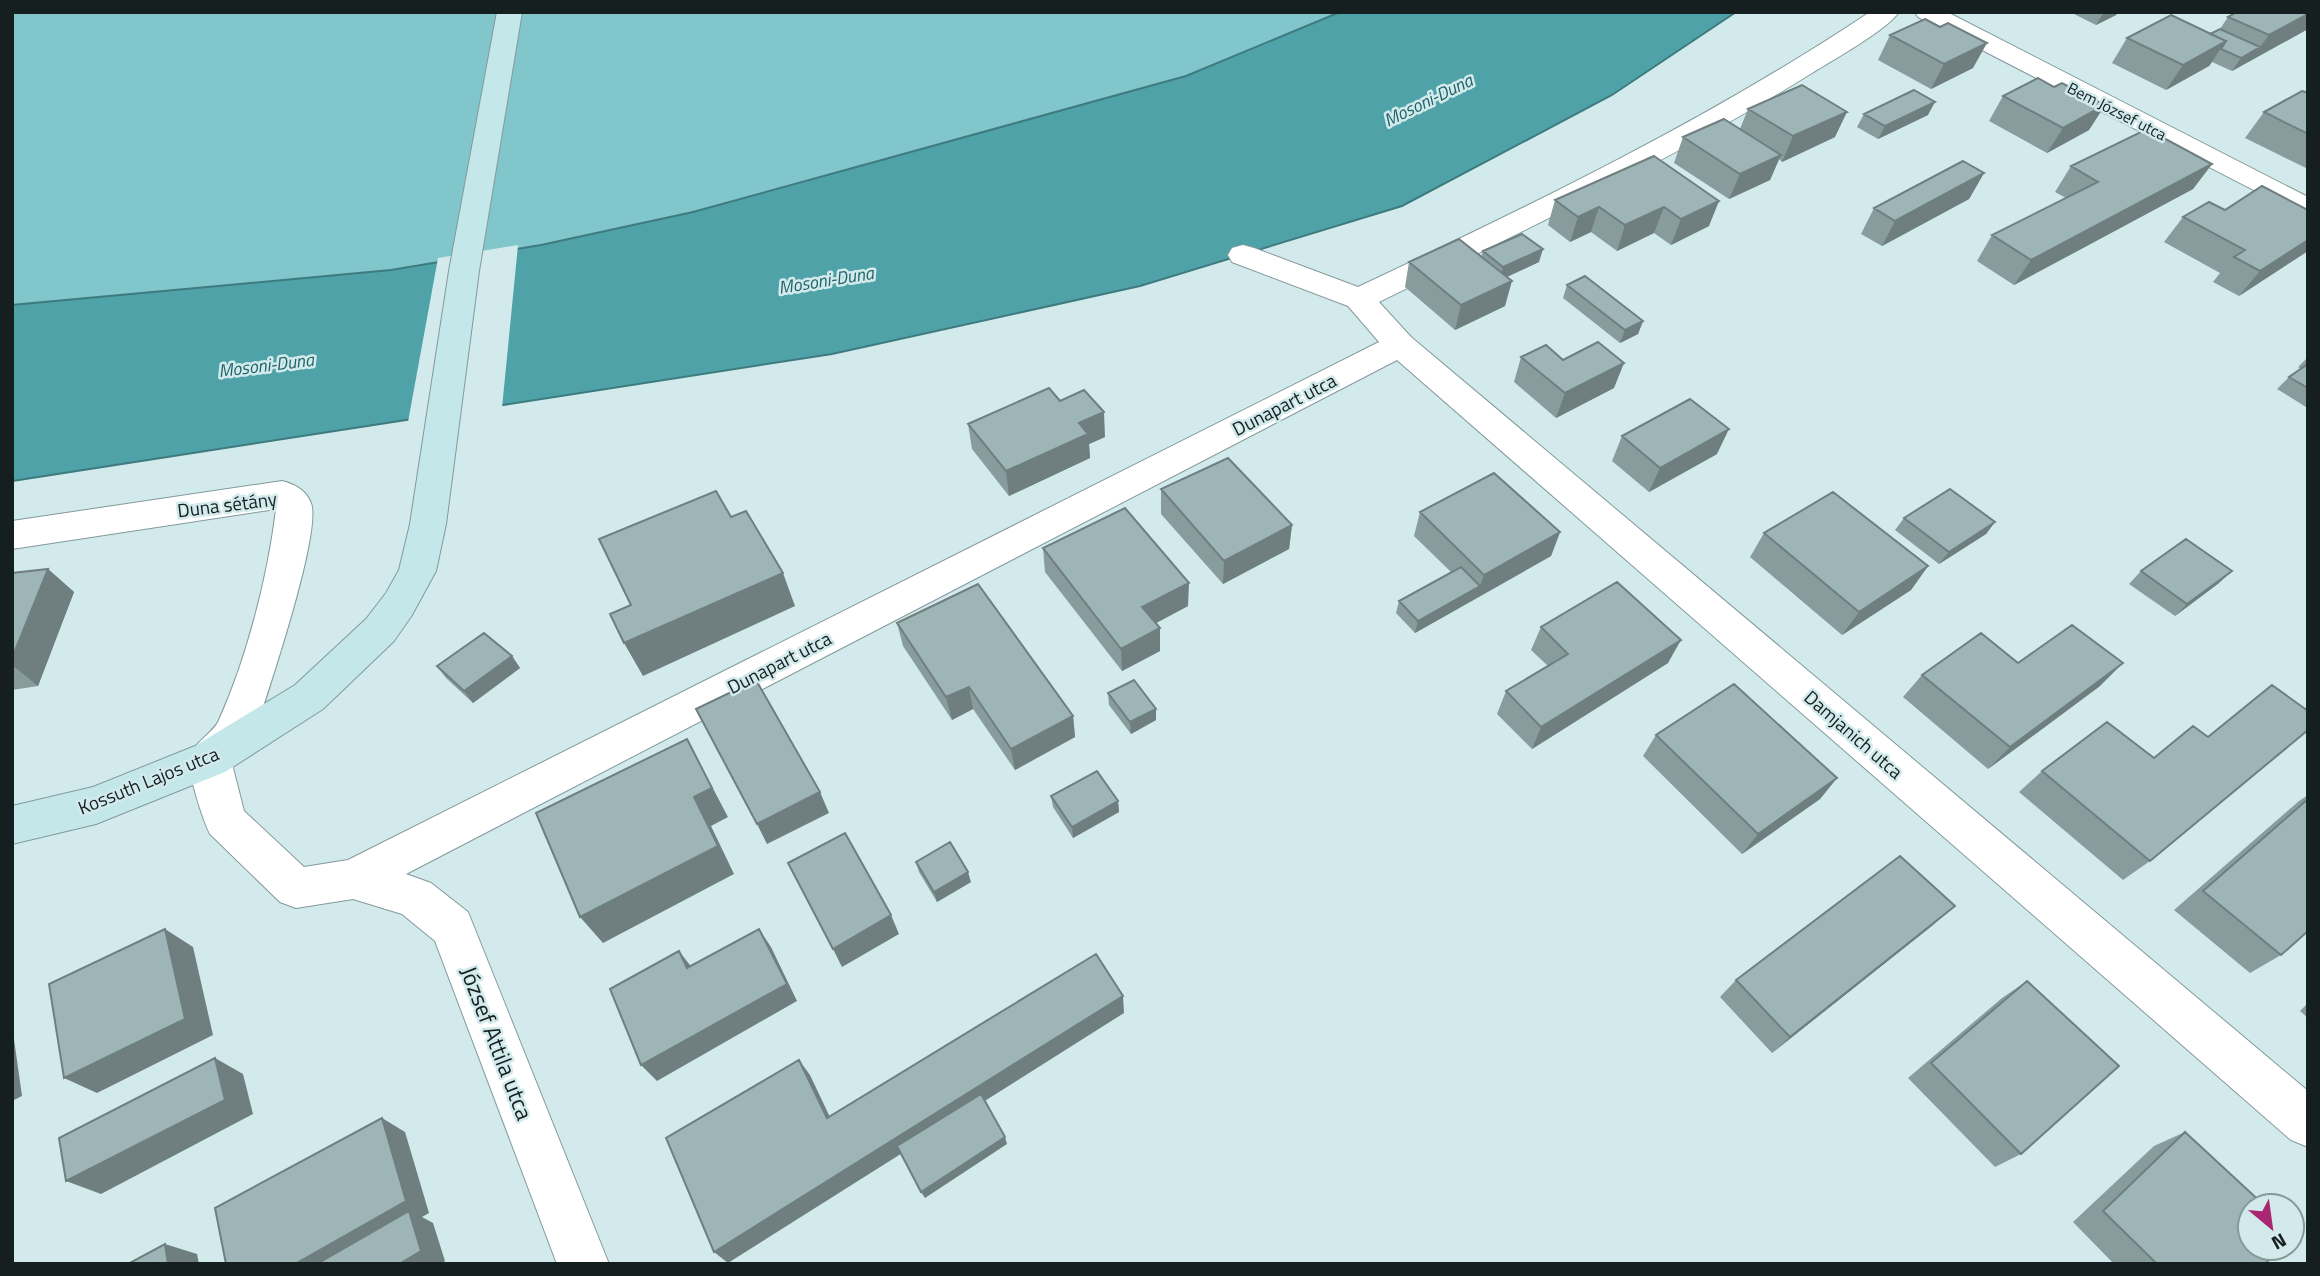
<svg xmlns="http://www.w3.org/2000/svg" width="2320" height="1276" viewBox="0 0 2320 1276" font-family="'Titillium Web',sans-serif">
<rect width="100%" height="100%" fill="#d2eaec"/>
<path fill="#81c6cb" d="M12,12H1340L1186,76L693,212L541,245L391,270L12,305Z"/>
<path fill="#4fa3a8" stroke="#3e7b7f" stroke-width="2" d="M1340,12H1736L1612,95L1402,206L1140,286L832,354L12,481V305L391,270L541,245L693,212L1186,76Z"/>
<path fill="#d2eaec" d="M518,245L502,408L408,422L438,258Z"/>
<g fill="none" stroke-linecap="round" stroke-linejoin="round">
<g stroke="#839a9c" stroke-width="2">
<path id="minor" d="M1870,12H1899C1887,30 1833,60 1812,73C1673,159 1526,230 1379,302L1411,337L2308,1091V1147L2291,1140L1397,360L406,874L431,883L468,912L609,1264H557L435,941L402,914L353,899L296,908L280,902L210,834C203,820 187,772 190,758C194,741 213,734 219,720C247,658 268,576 276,509L12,549V521L282,481C294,484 306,490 311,503C322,533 267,694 255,732L249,744L232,764L244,811L304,867L348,860L1379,342L1348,306L1232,262L1228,255L1232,248L1243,245L1254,248L1358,287C1534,204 1708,120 1870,12Z
M1915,12H1947L2308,197V218L1918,17Z"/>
</g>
<g stroke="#839a9c" stroke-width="2">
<path id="secondary" d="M497,12H522L479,271L446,524L436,571L412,615L394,641L323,709L225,772L96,824L12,844V806L93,787L195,746L295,685L366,619L386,593L399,570L410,524L449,271Z"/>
</g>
<use href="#minor" fill="#fff" fill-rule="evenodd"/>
<use href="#secondary" fill="#c4e7ea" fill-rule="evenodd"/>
</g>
<path fill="#889c9d" d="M2070,12H2118L2116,15L2096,25Z
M2228,17L2308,29L2232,71L2212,62L2209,66L2166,90L2112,63L2127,38L2210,34L2220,29Z
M1890,35L1973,68L1931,89L1878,60Z
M2054,87L2105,105L2089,130L2047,153L1989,121L2003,96Z
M2308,93V169L2245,138L2264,112Z
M1748,109L1835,137L1782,162L1779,159L1770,180L1729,199L1674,163L1683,137L1740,129Z
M1864,114L1928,115L1878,139L1857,127Z
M1654,156L1709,226L1671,245L1654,233L1617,251L1591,232L1570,242L1548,225L1555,200Z
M2212,164L2193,189L2014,285L1977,261L1992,235L2066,198L2055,192L2071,166Z
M1984,173L1969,199L1882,246L1861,234L1874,208Z
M2183,217L2308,251L2239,296L2213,282L2220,273L2164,242Z
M1483,251L1539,262L1507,277L1505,306L1455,330L1405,287L1409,262L1481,257Z
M1567,285L1643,321L1638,334L1620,343L1563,298Z
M1521,357L1563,360L1614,388L1556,418L1514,382Z
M2308,357V406L2306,407L2277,389L2289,377L2301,369L2298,367Z
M1060,401L1105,437L1089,444L1090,458L1009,496L972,449L968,424Z
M1622,436L1717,454L1649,492L1612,461Z
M1161,489L1292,525L1289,549L1223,584L1161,514Z
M1420,512L1560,532L1551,556L1415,633L1396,613L1399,601L1451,572L1414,536Z
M1904,518L1995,522L1986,534L1939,564L1895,530Z
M1764,533L1928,566L1911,590L1842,635L1750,557Z
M1043,548L1188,606L1156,623L1160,651L1122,671L1045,572Z
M48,569L74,592L38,686L12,690V573Z
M2141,571L2219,583L2175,616L2129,584Z
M897,623L1073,716L1075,737L1015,770L973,709L952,720L903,646Z
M1541,627L1668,663L1532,749L1497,714L1506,691L1548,666L1531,650Z
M512,656L520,668L473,703L446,678L437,666Z
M2018,663L2100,686L1988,769L1903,697L1922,675Z
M1108,693L1156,720L1131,734L1109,705Z
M1656,735L1837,778L1820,799L1742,854L1643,756Z
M2042,771L2150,861L2123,880L2019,792Z
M2308,795V931L2281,955L2250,973L2174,910L2299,801Z
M1051,796L1118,801L1119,812L1073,838L1053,807Z
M916,862L971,882L937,902L919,872Z
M1933,925L1772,1053L1720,997L1736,980Z
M2027,981L2021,1154L1995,1167L1908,1078L2002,998Z
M2308,1003V1018L2300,1011Z
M2185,1132L2265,1264H2114L2073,1222L2154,1146Z"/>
<path fill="#6f7f80" d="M2104,12H2118L2116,15L2096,25Z
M2308,14V29L2232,71L2241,58L2260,47L2269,35Z
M2226,41L2209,66L2166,90L2183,65Z
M1987,43L1973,68L1931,89L1944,64Z
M1935,102L1928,115L1878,139L1885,126Z
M2105,105L2089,130L2047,153L2063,128Z
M1847,112L1835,137L1782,162L1793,136Z
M1781,155L1770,180L1729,199L1740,174Z
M2212,164L2193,189L2014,285L2031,260Z
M1984,173L1969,199L1882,246L1895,221Z
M1719,201L1709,226L1671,245L1681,219Z
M1599,207L1591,232L1570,242L1578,217Z
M1664,207L1654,233L1617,251L1625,225Z
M2308,240V251L2239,296L2260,271Z
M1543,249L1539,262L1500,280L1503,267Z
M1512,281L1505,306L1455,330L1461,305Z
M1643,321L1638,334L1620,343L1625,330Z
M1624,363L1614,388L1556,418L1565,393Z
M1104,412L1105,437L1089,444L1090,458L1009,496L1006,471L1079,423Z
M1729,429L1717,454L1649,492L1660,468Z
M1995,522L1986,534L1939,564L1949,552Z
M1292,525L1289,549L1223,584L1224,561Z
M1560,532L1551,556L1415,633L1418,621L1480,586L1484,575Z
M1928,566L1911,590L1842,635L1859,612Z
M48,569L74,592L38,686L12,665V658Z
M2232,571L2219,583L2175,616L2187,604Z
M783,573L795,606L643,676L624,643Z
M1189,583L1188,606L1143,630L1142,607Z
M1160,628V651L1122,671L1121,649Z
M1681,640L1668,663L1532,749L1541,727Z
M512,656L520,668L473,703L464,691Z
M2123,663L2100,686L1988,769L2010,747Z
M969,687L973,709L952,720L946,697Z
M1156,709V720L1131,734L1130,722Z
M1073,716L1075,737L1015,770L1011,749Z
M687,739L728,817L711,826L734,874L603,943L580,917Z
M1837,778L1820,799L1742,854L1758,834Z
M820,792L829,813L767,844L757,824Z
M1118,801L1119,812L1073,838L1072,827Z
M968,872L971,882L937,902L934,892Z
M1955,906L1933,925L1772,1053L1790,1037Z
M891,915L899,934L842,967L833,949Z
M165,929L193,947L213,1035L97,1093L64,1078Z
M759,929L771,947L797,1001L657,1081L641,1065Z
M679,951L693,969L687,968Z
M1123,996L1124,1013L728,1263L714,1252Z
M12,1025L22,1096L12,1101Z
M215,1058L243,1074L253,1114L101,1194L66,1181Z
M799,1060L810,1075L837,1132L827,1118Z
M382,1118L405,1132L429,1213L422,1217L433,1223L445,1261L441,1264H295Z
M1005,1137L1007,1144L925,1198L921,1192Z
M165,1244L197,1254L199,1264H168Z"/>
<path fill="#9eb5b7" stroke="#6f7f80" stroke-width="2" d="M2237,12H2308V14L2269,35L2228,17Z
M2171,15L2226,41L2183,65L2127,38Z
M1925,19L1940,27L1948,23L1987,43L1944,64L1890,35Z
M2220,29L2260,47L2241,58L2221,49L2226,41L2210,34Z
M2038,78L2054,87L2062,83L2105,105L2063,128L2003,96Z
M1802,85L1847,112L1793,136L1748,109Z
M1914,90L1935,102L1885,126L1864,114Z
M2302,91L2308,93V134L2264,112Z
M1724,119L1781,155L1740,174L1683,137Z
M2147,129L2212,164L2031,260L1992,235L2098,182L2071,166Z
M1654,156L1719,201L1681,219L1664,207L1625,225L1599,207L1578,217L1555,200Z
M1963,161L1984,173L1895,221L1874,208Z
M2262,186L2308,210V240L2260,271L2234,257L2245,250L2183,217L2209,202L2225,210Z
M1522,234L1543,249L1503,267L1483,251Z
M1459,239L1512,281L1461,305L1409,262Z
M1585,276L1643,321L1625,330L1567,285Z
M1598,342L1624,363L1565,393L1521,357L1546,345L1563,360Z
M2308,364V388L2289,377Z
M1049,388L1060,401L1084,390L1104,412L1079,423L1088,434L1006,471L968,424Z
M1690,399L1729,429L1660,468L1622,436Z
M1228,458L1292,525L1224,561L1161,489Z
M1494,473L1560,532L1484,575L1420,512Z
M1950,489L1995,522L1949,552L1904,518Z
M716,491L731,517L746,511L783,573L624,643L610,614L631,605L599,539Z
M1833,492L1928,566L1859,612L1764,533Z
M1125,508L1189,583L1142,607L1160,628L1121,649L1043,548Z
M2186,539L2232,571L2187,604L2141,571Z
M1461,567L1480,586L1418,621L1399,601Z
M48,569L12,658V573Z
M1617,582L1681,640L1541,727L1506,691L1568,654L1541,627Z
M978,584L1073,716L1011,749L969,687L946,697L897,623Z
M2072,625L2123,663L2010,747L1922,675L1981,633L2018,663Z
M484,633L512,656L464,691L437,666Z
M756,680L820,792L757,824L696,709Z
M1134,680L1156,709L1130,722L1108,693Z
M1734,684L1837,778L1758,834L1656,735Z
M2272,685L2308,711V730L2150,861L2042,771L2107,722L2154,758L2193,726L2208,737Z
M687,739L712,788L694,797L718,846L580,917L536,813Z
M1097,771L1118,801L1072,827L1051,796Z
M2308,799V931L2281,955L2203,891Z
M845,833L891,915L833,949L788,863Z
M950,842L968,872L934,892L916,862Z
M1900,856L1955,906L1790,1037L1736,980Z
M165,929L185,1019L64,1078L49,984Z
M759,929L787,984L641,1065L610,989L679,951L687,968Z
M1096,954L1123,996L714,1252L666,1138L799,1060L827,1118Z
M2027,981L2119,1066L2021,1154L1931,1063Z
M215,1058L225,1100L66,1181L59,1138Z
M981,1094L1005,1137L921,1192L897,1146Z
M382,1118L406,1201L295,1264H226L215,1208Z
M2185,1132L2265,1206H2250V1248H2280L2265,1264H2157L2103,1211Z
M409,1211L421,1251L399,1264H317Z
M165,1244L168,1264H128Z"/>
<g text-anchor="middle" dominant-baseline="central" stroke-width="5" stroke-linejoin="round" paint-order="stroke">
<g font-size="16" fill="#161f20" stroke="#d2eaec">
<text transform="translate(2117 111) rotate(27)">Bem József utca</text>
</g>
<g font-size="18" font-style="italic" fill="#1e6367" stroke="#d2eaec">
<text transform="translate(1428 100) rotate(-26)">Mosoni-Duna</text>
<text transform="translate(826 280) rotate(-9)">Mosoni-Duna</text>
<text transform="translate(266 365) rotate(-7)">Mosoni-Duna</text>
</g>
<g font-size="19" fill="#161f20" stroke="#d2eaec">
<text transform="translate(1284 404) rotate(-27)">Dunapart utca</text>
<text transform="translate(227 504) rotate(-7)">Duna sétány</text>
<text transform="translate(779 662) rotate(-27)">Dunapart utca</text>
<text transform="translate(1854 734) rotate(41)">Damjanich utca</text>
<text transform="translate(148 780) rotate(-22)">Kossuth Lajos utca</text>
</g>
<g font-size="23" fill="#161f20" stroke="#d2eaec">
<text transform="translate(497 1043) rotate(69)">József Attila utca</text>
</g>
</g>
<rect width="2320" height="1276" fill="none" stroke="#161f20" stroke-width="28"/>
<g transform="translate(2271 1227) rotate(151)"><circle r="33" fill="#d2eaec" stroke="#87999a" stroke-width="2"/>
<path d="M0-5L12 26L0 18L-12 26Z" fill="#aa2671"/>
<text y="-10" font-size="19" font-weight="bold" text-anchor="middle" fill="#161f20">N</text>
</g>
</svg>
